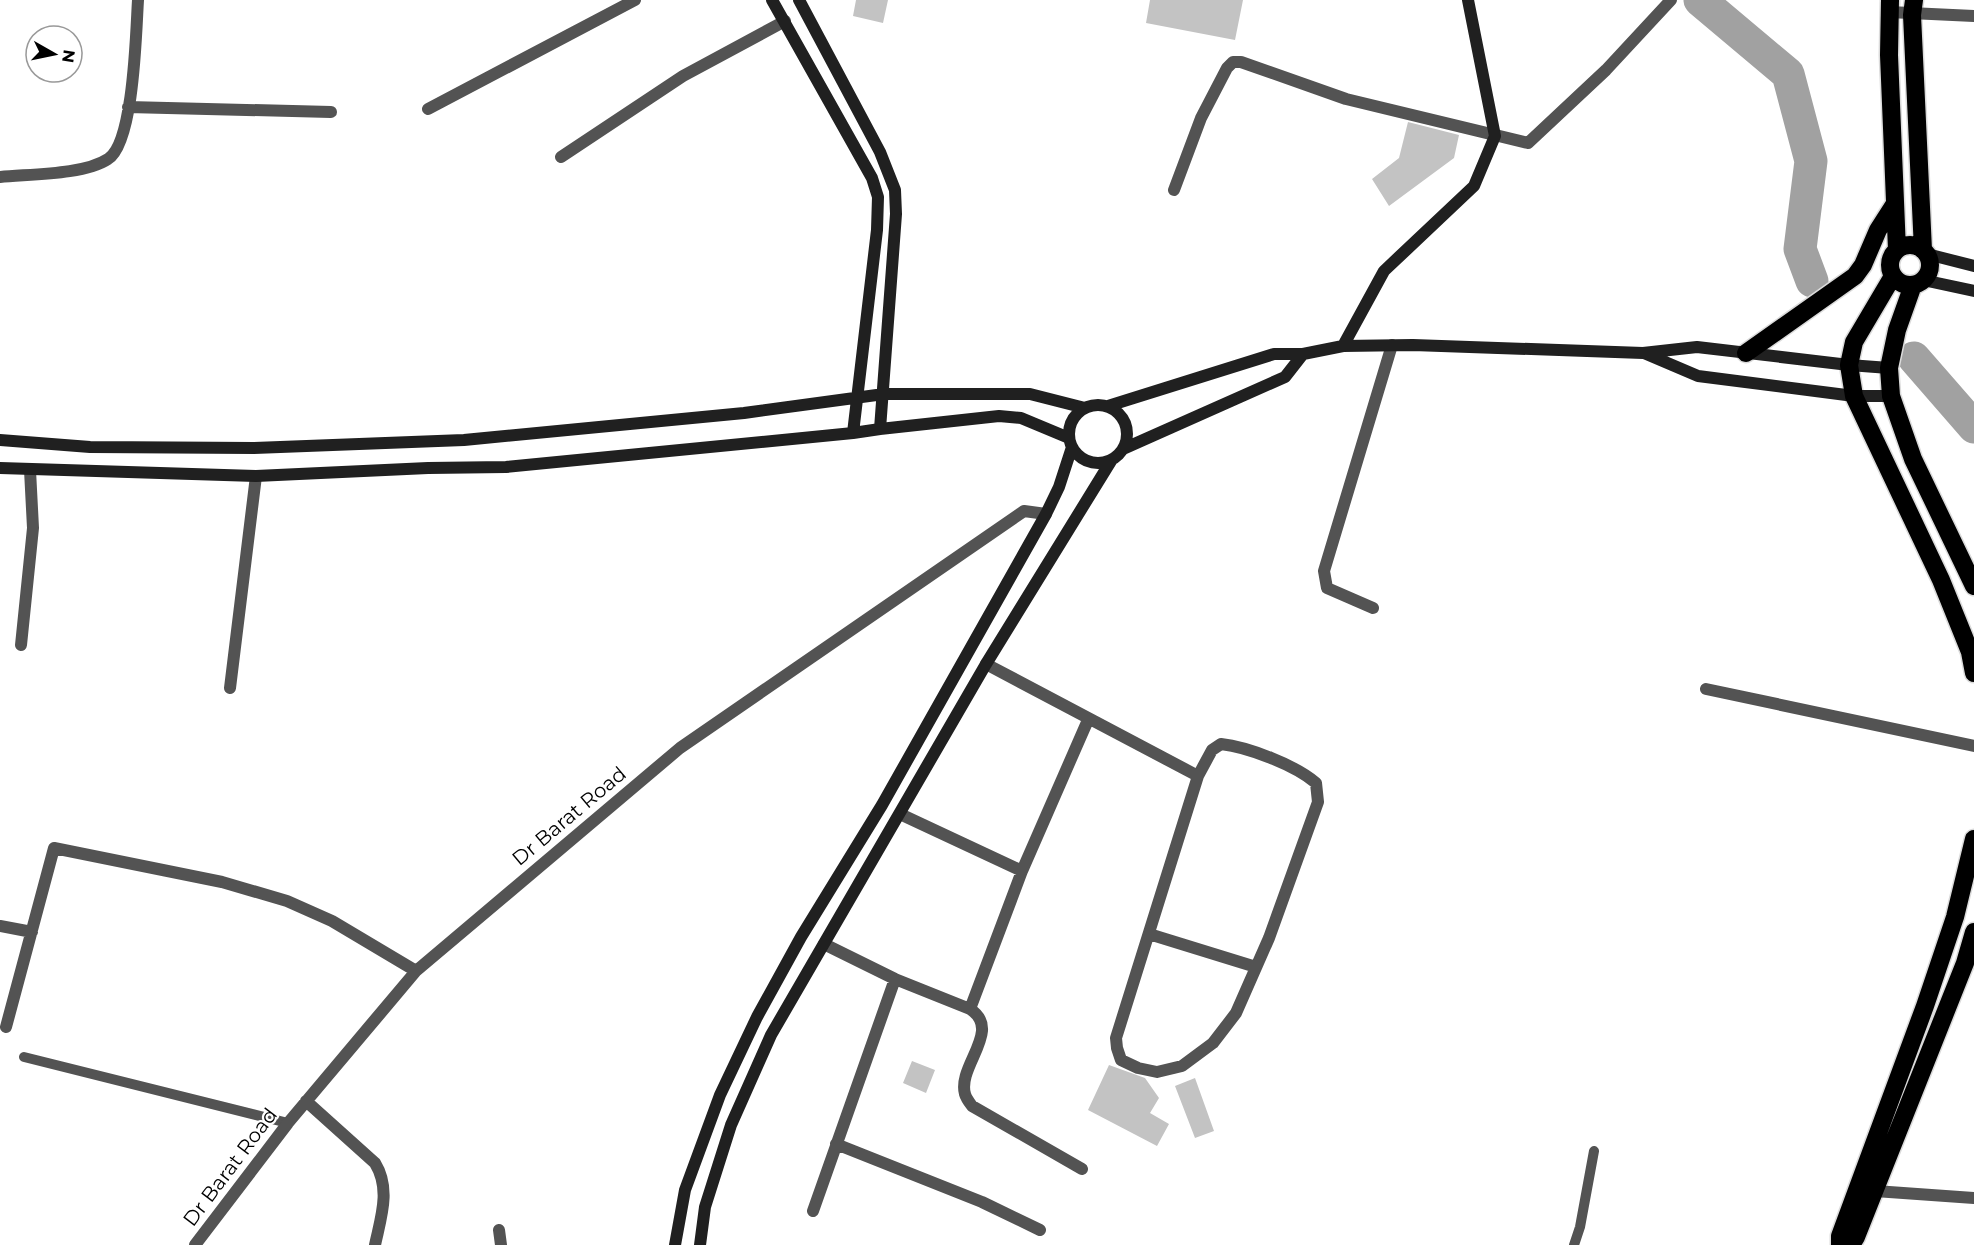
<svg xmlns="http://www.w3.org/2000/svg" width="1974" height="1245" viewBox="0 0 1974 1245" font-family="Montserrat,sans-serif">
<rect width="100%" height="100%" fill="#fff"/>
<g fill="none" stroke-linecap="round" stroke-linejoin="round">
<path stroke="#a1a1a1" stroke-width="33" d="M1700,0L1788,74L1811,161L1800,249L1812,281
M1914,358L1974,427"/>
</g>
<path fill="#c3c3c3" d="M856,0H888L883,23L853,16Z
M1150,0H1243L1235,40L1146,23Z
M1408,122L1459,135L1454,158L1389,206L1372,179L1399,158Z
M912,1061L935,1070L926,1093L903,1083Z
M1109,1065L1145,1078L1159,1098L1150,1113L1169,1124L1157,1146L1088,1110Z
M1195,1078L1214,1131L1195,1138L1175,1086Z"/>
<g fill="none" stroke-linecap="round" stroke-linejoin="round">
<g stroke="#dbdbdb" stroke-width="21">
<path id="highway" d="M1890,0L1889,55L1897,250
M1914,0L1912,15L1923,250
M1890 265a20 20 0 1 1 40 0a20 20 0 1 1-40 0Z
M1893,276L1854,342L1849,365L1854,396L1941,580L1970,652L1974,673
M1913,285L1897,330L1889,368L1891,396L1913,459L1974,586
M1746,353L1855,276L1863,265L1878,230L1894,205
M1840,1245V1236L1925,1006L1955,917L1974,839
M1851,1245L1856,1237L1965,963L1974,932"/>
</g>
<path stroke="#535353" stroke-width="10" d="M24,1057L288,1123
M1574,1245L1580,1227L1594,1151"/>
<path stroke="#535353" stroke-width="12" d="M1889,12L1974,16
M128,107L331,112
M428,109L635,0
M561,157L683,76L785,21
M0,177C29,174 84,175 108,159C134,143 136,31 138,0
M1174,190L1201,118L1227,68L1233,62H1241L1346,99L1528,143L1606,70L1671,0
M1373,608L1327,588L1324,571L1392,345
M21,645L33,528L30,470
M986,664L1198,776
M230,688L256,476
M1706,689L1974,746
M1221,744C1248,747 1295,765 1316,783L1318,802L1269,938L1236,1013L1213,1043L1182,1066L1157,1072L1138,1068L1121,1060L1117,1048L1116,1038L1198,776L1212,750Z
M900,814L1022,871
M0,926L32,932
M1149,934L1256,967
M824,944L895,979L970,1009C1003,1030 957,1066 965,1094C966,1098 969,1102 972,1106L1082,1169
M970,1009L1022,871L1088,720
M6,1027L54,848L222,882L287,901L332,921L416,971
M306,1101L375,1163C391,1189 381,1217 375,1245
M836,1144L982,1202L1040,1230
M1875,1191L1974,1198
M813,1211L895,979
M499,1230L501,1245
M195,1245L288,1123L416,971L680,748L1024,511L1046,514"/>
<path stroke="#202020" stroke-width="12" d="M772,0L872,178L878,197L877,230L853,433
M799,0L880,152L895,190L896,214L880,429
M1927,254L1974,266
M1923,280L1974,291
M1343,346L1384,271L1474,186L1495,136L1468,0
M1644,353L1698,376L1854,396H1891
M1069 434a29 29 0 1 1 58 0a29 29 0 1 1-58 0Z
M1108,406L1274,354H1303L1343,346L1413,345L1643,353L1697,347L1849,365L1889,368
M0,440L90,447L254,448L464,440L744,413L884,394H1030L1085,408
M1123,449L1285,377L1303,354
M0,468L256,476L428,468L506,467L853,433L880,429L999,416L1021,418L1069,438
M675,1245L685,1190L720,1095L757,1017L801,937L882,805L1046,514L1059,487L1072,447
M700,1245L705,1207L731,1125L771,1035L986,664L1111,461"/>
<use href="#highway" stroke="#000" stroke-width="18"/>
</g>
<g text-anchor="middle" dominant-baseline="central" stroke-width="4.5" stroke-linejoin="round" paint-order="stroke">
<g font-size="20" fill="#000" stroke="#fff">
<text transform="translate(569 816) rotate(-40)">Dr Barat Road</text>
<text transform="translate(230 1167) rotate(-53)">Dr Barat Road</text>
</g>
</g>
<g transform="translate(54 54) rotate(99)"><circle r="28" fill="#ffffff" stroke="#999999" stroke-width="1.5"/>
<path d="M0-4.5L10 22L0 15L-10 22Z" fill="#000000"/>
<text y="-9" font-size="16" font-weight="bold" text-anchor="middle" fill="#000000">N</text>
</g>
</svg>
